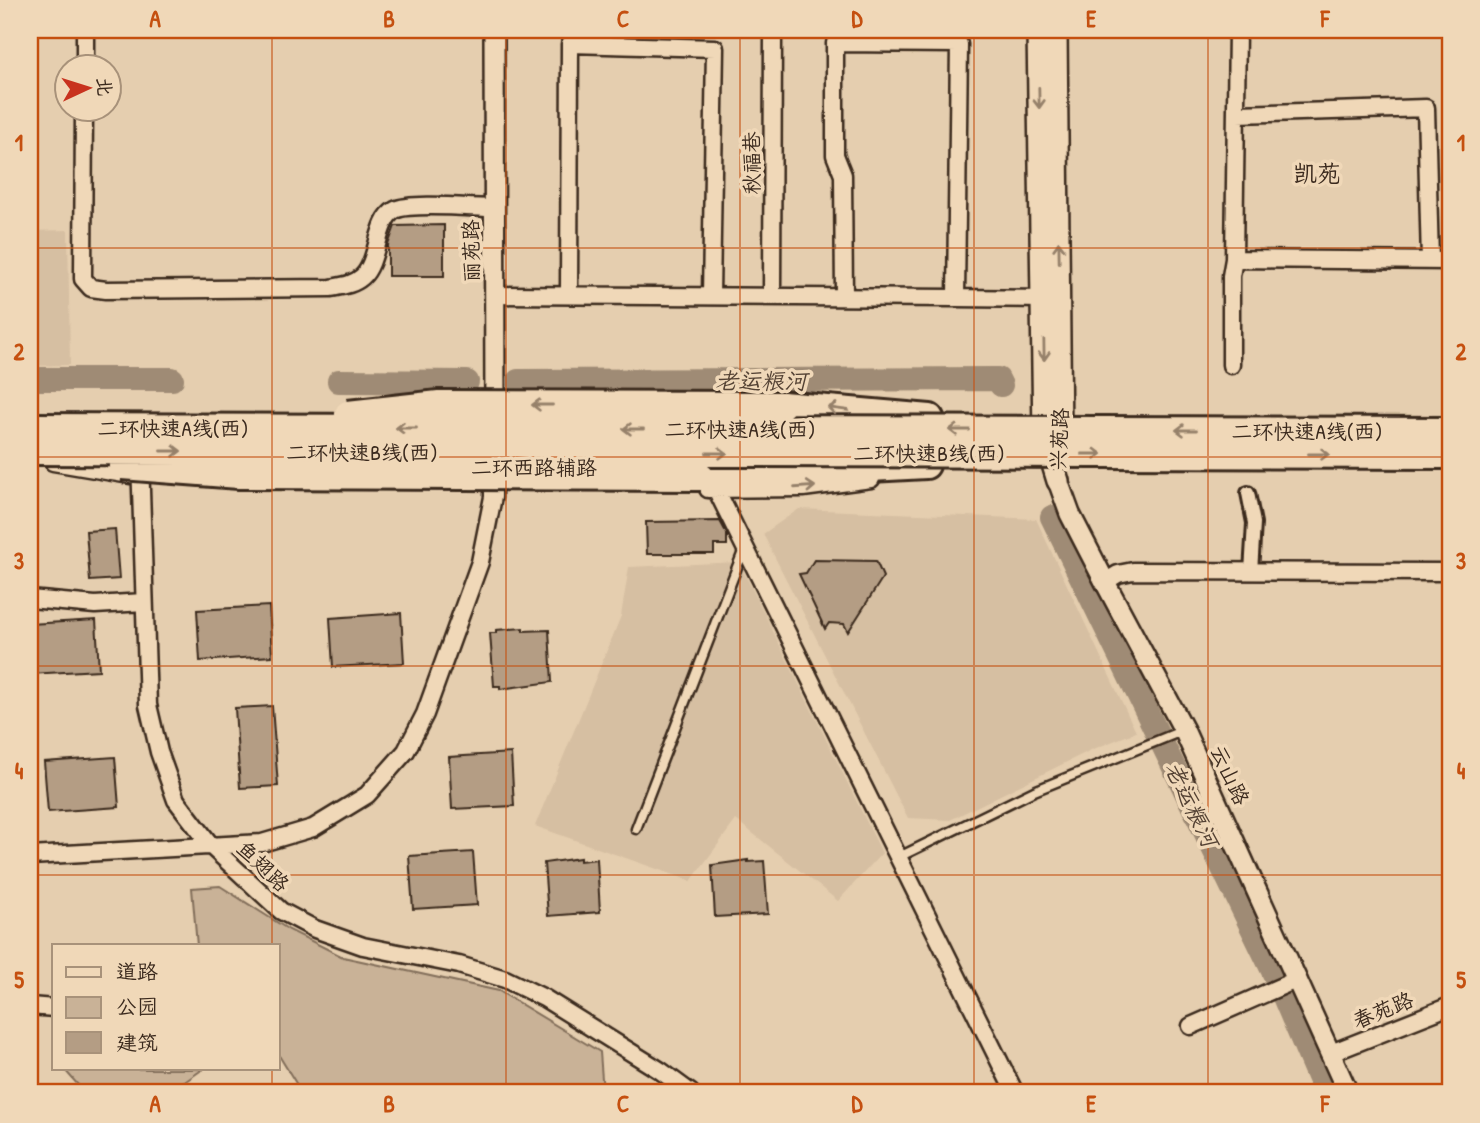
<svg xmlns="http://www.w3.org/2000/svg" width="1480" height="1123" viewBox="0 0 1480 1123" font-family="'Patrick Hand','LXGW WenKai TC',sans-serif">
<rect width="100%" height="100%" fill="#e5ceaf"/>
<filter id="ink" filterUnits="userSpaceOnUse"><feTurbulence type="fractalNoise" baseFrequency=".0143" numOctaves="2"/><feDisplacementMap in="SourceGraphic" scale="14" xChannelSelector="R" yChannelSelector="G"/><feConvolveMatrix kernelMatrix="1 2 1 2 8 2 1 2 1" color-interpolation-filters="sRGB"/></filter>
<g filter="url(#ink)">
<path fill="#d6bfa2" d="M68,230L70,365L30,366V231Z
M799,509L1036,519L1136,732L1091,750L950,820L908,818L763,534Z
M739,562L882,853L838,901L736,820L691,881L535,826L621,616L629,567Z"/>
<path fill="#c9b297" stroke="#826e5a" stroke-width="2" d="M220,886L289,930L343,957L499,991L600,1052L603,1093H302L278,1054V946H197L192,888Z
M64,1069H203L183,1083L187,1093H85Z"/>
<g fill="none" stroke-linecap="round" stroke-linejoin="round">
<path stroke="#9f8b74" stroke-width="24" d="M30,379H172
M339,381L467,382
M518,381L998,379L1001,385
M1052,517L1273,971L1325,1093"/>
</g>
<path fill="#b49d84" stroke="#3b2a1e" stroke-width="2" d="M444,225V276H388V245L395,226Z
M720,521L727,534V545H714V554H647L646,522Z
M115,529L119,579L90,581L86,531Z
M814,560L876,561L883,577L848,632L844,624L829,623L825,629L799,574L806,573Z
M269,606L272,656L200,661L197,610Z
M401,613L404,663L333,667L330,618Z
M96,620L99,670L30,674V624Z
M523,628V631L549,630L552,682L500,689V686H494L490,633H496V630Z
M272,706L278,786L240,788L235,708Z
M511,753L514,806L452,809L449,757Z
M115,757L119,807L48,812L44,762Z
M473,852L477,905L413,909L409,856Z
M580,858V861L597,859L600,912L548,916L544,863Z
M748,860V862L764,861L768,914L715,917L712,865Z"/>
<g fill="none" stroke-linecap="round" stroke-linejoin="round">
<g stroke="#3b2a1e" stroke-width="13">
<path id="service" d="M636,829L744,549
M899,857L1034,791L1184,730"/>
</g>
<g stroke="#3b2a1e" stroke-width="18">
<path id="pedestrian" d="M1248,493L1254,523L1251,572"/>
</g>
<g stroke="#3b2a1e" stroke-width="21">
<path id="minor" d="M85,66V30
M84,108L83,279L91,288L106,290L331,288C341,286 353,285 362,277C379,262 376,220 395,210C411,202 473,208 494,208
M1237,114L1426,108L1430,261
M1234,259L1450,261
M494,295L956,298L959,44L835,43V155L843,175L844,297
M569,295L570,44L715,48L711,296
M772,297L773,30
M956,298L1043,299
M1231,365V276L1234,259L1237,30
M140,459L148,705L159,752L176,800L212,847L281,911L315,929L363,946L459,965L505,979L544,998L661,1071L691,1093
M53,462L130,475
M708,489L803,488L871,479
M716,489L1015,1093
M1105,582L1118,574L1133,571L1450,572
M30,599L95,605L144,602
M30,856L262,843L313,828L367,795L406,751L425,714L480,562L493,497V472
M30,1006L54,1008
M1191,1026L1298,979
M1331,1053L1450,1006"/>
</g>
<g stroke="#3b2a1e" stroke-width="24">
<path id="tertiary" d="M494,30L495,417
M1058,481L1070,514L1105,582L1184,730L1348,1093"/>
</g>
<g stroke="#3b2a1e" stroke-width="26">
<path id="secondary" d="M1038,30L1044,435L1058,481
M1056,30L1060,444"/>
</g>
<g stroke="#3b2a1e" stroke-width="32">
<path id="trunk" d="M782,405L930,418
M701,477L926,465"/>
</g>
<use href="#service" stroke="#f0d8b8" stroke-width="8"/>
<use href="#pedestrian" stroke="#f0d8b8" stroke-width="12"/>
<use href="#minor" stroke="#f0d8b8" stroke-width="16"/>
<use href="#tertiary" stroke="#f0d8b8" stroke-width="19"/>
<use href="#secondary" stroke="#f0d8b8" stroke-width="21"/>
<use href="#trunk" stroke="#f0d8b8" stroke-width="26"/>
<g stroke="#3b2a1e" stroke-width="32" stroke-linecap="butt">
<path id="trunk-bridge" d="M348,414L439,404L782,405
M30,427L1450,431
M30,451L1450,455
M122,466L239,475L701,477"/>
</g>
<use href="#trunk-bridge" stroke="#f0d8b8" stroke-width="26"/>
</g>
<defs><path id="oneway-shaft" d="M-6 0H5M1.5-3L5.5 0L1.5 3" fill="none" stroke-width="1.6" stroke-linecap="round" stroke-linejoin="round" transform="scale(1.75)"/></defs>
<g stroke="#96816b">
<use href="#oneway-shaft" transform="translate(1039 98) rotate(89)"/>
<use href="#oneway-shaft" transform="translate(1059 252) rotate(-91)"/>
<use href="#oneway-shaft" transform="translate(1044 350) rotate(89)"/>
<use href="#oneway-shaft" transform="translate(542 405) rotate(-180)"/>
<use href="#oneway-shaft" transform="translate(838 409) rotate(-173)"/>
<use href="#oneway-shaft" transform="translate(406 428) rotate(-180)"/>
<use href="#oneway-shaft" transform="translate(633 429) rotate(-180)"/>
<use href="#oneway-shaft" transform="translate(959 430) rotate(-180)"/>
<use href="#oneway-shaft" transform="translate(1186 430) rotate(-180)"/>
<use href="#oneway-shaft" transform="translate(171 451)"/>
<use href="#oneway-shaft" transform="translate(717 453)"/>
<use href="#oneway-shaft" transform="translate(1092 454)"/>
<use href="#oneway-shaft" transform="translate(1319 454)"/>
<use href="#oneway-shaft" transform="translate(805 487) rotate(-4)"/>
</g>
</g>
<path fill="none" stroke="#c55010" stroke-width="2" stroke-opacity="0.55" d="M272,30V946M506,30V1093M740,30V1093M974,30V1093M1208,30V1093M30,248H1450M30,457H1450M30,666H1450M30,875H1450M272,1069V1093"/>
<g text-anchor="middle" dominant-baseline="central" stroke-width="7" stroke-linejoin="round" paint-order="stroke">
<g font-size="21" fill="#3b2a1e" stroke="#f0d8b8">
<text transform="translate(751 163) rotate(-90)">秋福巷</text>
<text transform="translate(471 251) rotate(-91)">丽苑路</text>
<text x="173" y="428">二环快速A线(西)</text>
<text x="740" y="429">二环快速A线(西)</text>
<text x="1307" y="431">二环快速A线(西)</text>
<text transform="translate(1059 439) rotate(-87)">兴苑路</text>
<text x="362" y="452">二环快速B线(西)</text>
<text x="929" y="453">二环快速B线(西)</text>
<text x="534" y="467">二环西路辅路</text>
<text transform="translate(1230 775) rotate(65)">云山路</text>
<text transform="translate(263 866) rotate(43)">鱼翅路</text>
<text transform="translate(1383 1010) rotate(-22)">春苑路</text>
</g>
<g font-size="23" font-style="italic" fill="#544234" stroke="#f0d8b8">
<text x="761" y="380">老运粮河</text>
<text transform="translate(1192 804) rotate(64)">老运粮河</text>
</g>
<g font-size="24" fill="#3b2a1e" stroke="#f0d8b8">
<text x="1317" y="173">凯苑</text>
</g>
</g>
<rect width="1480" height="1123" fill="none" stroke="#f0d8b8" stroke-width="77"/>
<rect x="52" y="944" width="228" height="126" fill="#f0d8b8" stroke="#a8927a" stroke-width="2"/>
<rect x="66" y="967" width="35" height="10" fill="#f0d8b8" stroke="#a8927a" stroke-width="2"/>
<text x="116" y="979" font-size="21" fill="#3b2a1e">道路</text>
<rect x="66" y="997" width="35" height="21" fill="#c9b297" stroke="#a8927a" stroke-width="2"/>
<text x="116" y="1014" font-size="21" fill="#3b2a1e">公园</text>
<rect x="66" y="1032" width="35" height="21" fill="#b49d84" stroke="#a8927a" stroke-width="2"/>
<text x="116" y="1050" font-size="21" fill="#3b2a1e">建筑</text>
<g transform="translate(88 88) rotate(86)"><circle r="33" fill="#f0d8b8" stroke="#a8927a" stroke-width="2"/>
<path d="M0-5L12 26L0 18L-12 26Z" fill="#c8321e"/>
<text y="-10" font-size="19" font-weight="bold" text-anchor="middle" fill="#3b2a1e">北</text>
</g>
<rect x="38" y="38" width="1404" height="1046" fill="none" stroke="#c55010" stroke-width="2.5"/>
<g font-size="23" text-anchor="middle" font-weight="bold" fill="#c55010">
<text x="155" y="27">A</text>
<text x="389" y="27">B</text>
<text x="623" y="27">C</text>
<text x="857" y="27">D</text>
<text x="1091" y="27">E</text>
<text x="1325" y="27">F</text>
<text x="19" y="151">1</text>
<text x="1461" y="151">1</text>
<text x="19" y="360">2</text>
<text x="1461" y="360">2</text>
<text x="19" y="569">3</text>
<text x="1461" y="569">3</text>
<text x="19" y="779">4</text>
<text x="1461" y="779">4</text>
<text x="19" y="988">5</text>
<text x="1461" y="988">5</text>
<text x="155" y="1112">A</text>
<text x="389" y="1112">B</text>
<text x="623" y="1112">C</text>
<text x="857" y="1112">D</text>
<text x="1091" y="1112">E</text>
<text x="1325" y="1112">F</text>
</g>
</svg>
